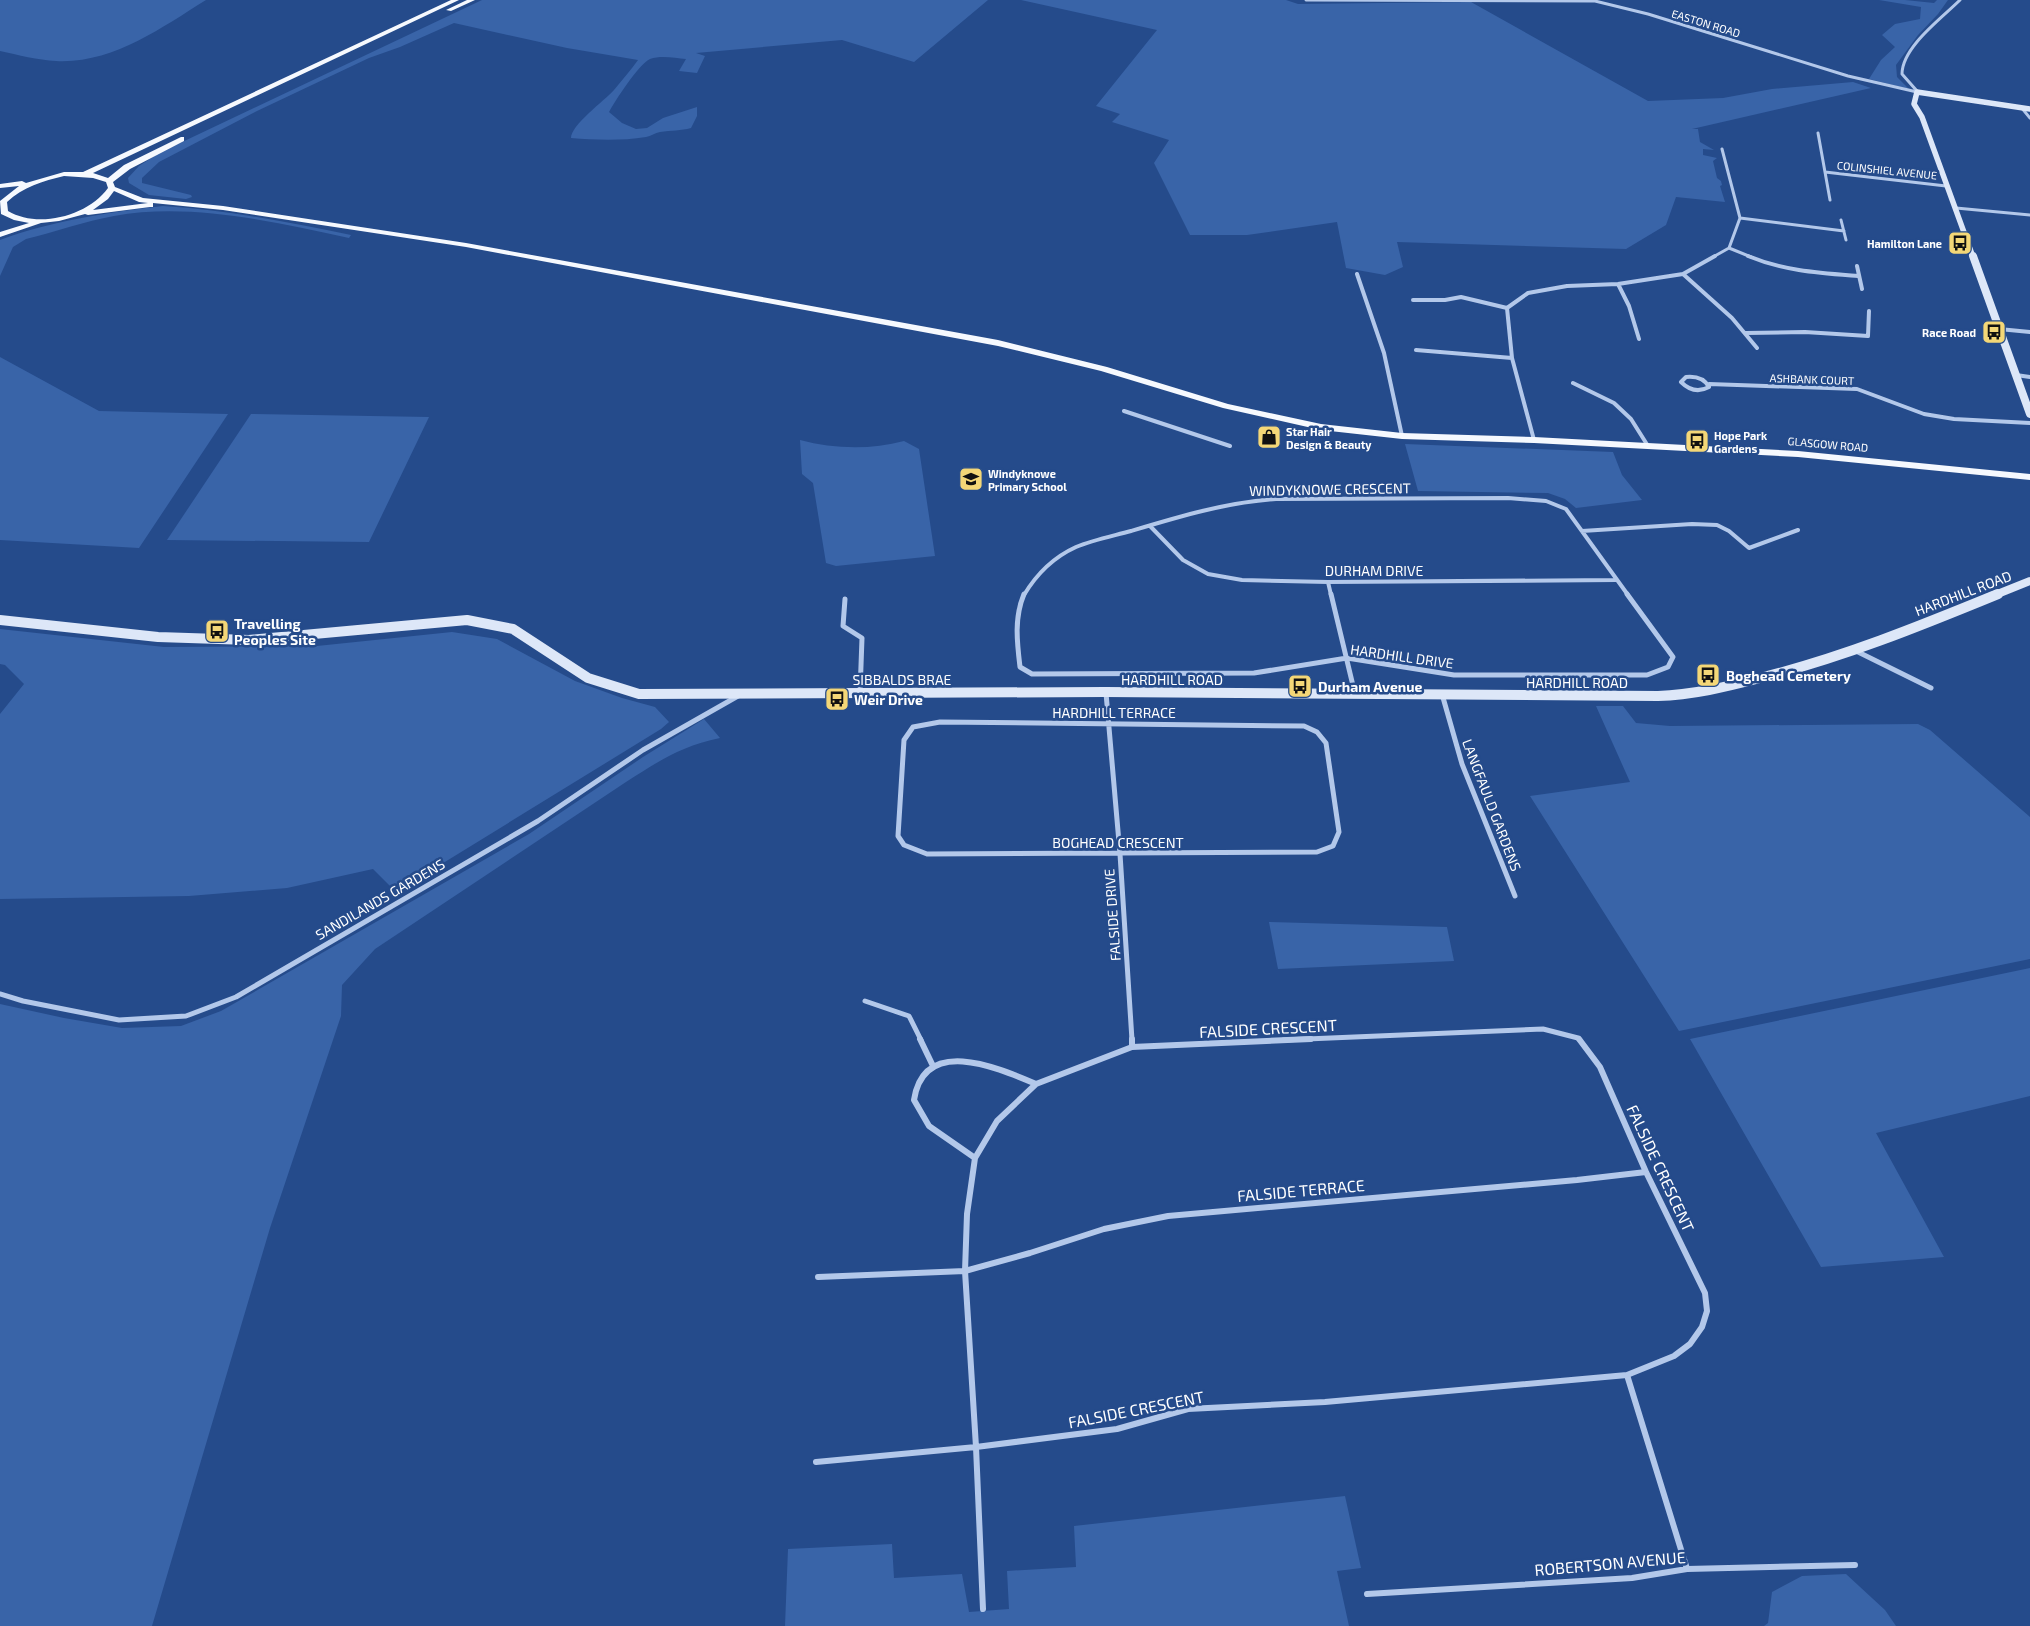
<svg xmlns="http://www.w3.org/2000/svg" width="2030" height="1626" viewBox="0 0 2030 1626" font-family="'Exo 2',sans-serif">
<rect width="100%" height="100%" fill="#254b8b"/>
<path fill="#3964a8" d="M0,0H206C161,28 112,64 56,61C38,60 18,55 0,51Z
M482,0H988L914,62L842,40L696,53L705,56L697,73L679,71L686,59C675,58 661,55 650,59C639,64 615,101 609,112L622,123L636,129L647,128L663,118L697,107V116L691,128C681,131 671,130 660,132C655,133 651,136 646,137C621,141 595,140 571,138C571,125 604,101 614,90C622,80 631,70 638,60L567,48L454,23L400,47L369,58L257,111L159,162L142,178V183L191,195L192,197L186,199L149,195L129,183L128,178L139,166L159,153Z
M1021,0H1286L1298,4L1471,2L1648,101L1723,98L1772,89L1853,82L1871,88L1692,129H1698L1700,142L1714,150L1703,149V155L1717,158L1713,161L1717,178L1721,181L1722,185L1720,186L1725,202L1676,197L1666,225L1626,249L1397,242L1403,267L1385,275L1346,268L1337,222L1247,235H1190L1154,163L1169,140L1112,122L1120,114L1096,106L1157,30Z
M1879,0H1905L1934,3L1937,0H1948L1938,14L1918,35L1896,65L1897,77L1909,89L1869,79L1881,60L1895,47L1882,35L1895,24L1920,19L1921,7Z
M163,206C226,210 289,222 351,235L349,238C275,222 190,202 114,216C85,221 55,232 26,239L13,247L0,276V240C51,221 109,212 163,206Z
M0,357L99,411L228,414L139,548L0,540Z
M251,414L429,417L369,542L167,540Z
M800,440C834,449 870,450 904,441L919,449L935,556L836,566L826,563L813,483L802,474Z
M1405,444L1613,452L1622,475L1642,500L1576,508L1565,499L1548,493L1418,491Z
M0,629L164,647L317,646L452,632L497,639L575,681L622,698L655,707L669,722L661,729L396,892L373,869L287,888L189,896L0,899V714L24,684L5,665L0,664Z
M1596,706H1623L1636,723L1670,726L1918,724L1930,730L2030,817V959L1679,1031L1530,796L1630,782Z
M704,719L720,738C681,746 659,761 626,782L375,949L342,985L341,1016L270,1228L152,1626H0V1004L64,1018L122,1028L181,1026L221,1011L529,834L643,757Z
M1269,922L1447,927L1454,961L1278,969Z
M2030,968V1096L1876,1133L1944,1257L1821,1267L1690,1039Z
M1345,1496L1361,1568L1337,1571L1349,1626H785L788,1549L892,1544L894,1578L962,1574L969,1612L1009,1609L1007,1571L1076,1567L1074,1526Z
M1846,1574L1885,1610L1896,1626H1764L1768,1623L1772,1592L1802,1576Z"/>
<g fill="none" stroke-linecap="round" stroke-linejoin="round">
<path stroke="#b3c8ea" stroke-width="3" d="M1306,0L1595,1L1648,14L1848,76L1917,92
M1917,91L1902,74C1902,47 1942,18 1960,0
M2021,107L2030,118
M1818,133L1830,200
M1825,172L1946,186
M1956,208L2030,215
M1740,218L1844,231
M1841,220L1846,240
M1729,248L1751,257
M1713,257L1729,248L1740,218L1722,149"/>
<path stroke="#b3c8ea" stroke-width="4" d="M1748,256C1784,271 1820,273 1858,276
M1857,266L1862,289
M1357,274L1384,353L1402,436
M1683,274L1732,318L1757,348
M1618,284L1629,306L1639,339
M1413,300H1445L1461,297L1507,308
M1999,329L2030,332
M1746,333L1805,332L1868,336L1869,311
M1416,350L1512,358
M2016,375L2030,377
M1686,377C1696,376 1704,378 1709,387C1698,393 1689,390 1681,382Z
M1573,383L1614,403L1631,419L1648,446
M1709,384L1857,389L1924,414L1954,419L2030,423
M1124,411L1230,446
M1534,440L1512,358L1507,308L1528,293L1567,286L1618,284L1683,274L1715,256
M1150,526L1183,560L1208,574L1242,580L1328,582L1616,580
M1582,531L1692,524L1717,525L1729,531L1749,548L1798,530
M1328,582L1331,595
M1024,595C1036,575 1054,557 1076,547C1093,540 1113,536 1131,531C1181,516 1224,503 1276,499L1508,498L1546,501L1566,509L1628,595"/>
<path stroke="#b3c8ea" stroke-width="5" d="M1024,594C1014,618 1017,642 1020,667L1032,674L1254,673L1347,658L1454,675H1647L1668,667L1673,657L1627,594
M1331,594L1355,694
M845,599L843,626L862,638L860,693
M1854,650L1931,688
M1106,693L1120,854L1132,1040
M1442,694L1462,764L1515,896
M940,722L1304,726L1317,732L1326,743L1339,832L1333,846L1317,852L927,854L904,845L898,836L904,740L913,727Z
M0,994L23,1001L119,1020L186,1016L236,997L538,821L643,750L738,696
M865,1001L909,1016L921,1040
M1283,1040L1543,1029L1578,1038L1580,1040"/>
<path stroke="#b3c8ea" stroke-width="6" d="M920,1039L933,1066
M1132,1039V1047
M975,1158L929,1126L914,1100C924,1035 998,1068 1036,1084
M818,1277L965,1271L1030,1253L1104,1229L1168,1216L1577,1180L1646,1172
M1627,1375L1687,1569
M976,1447L983,1609
M976,1447L965,1271L967,1214L975,1158L997,1121L1036,1084L1132,1047L1311,1039
M976,1447L1117,1429L1188,1409L1325,1402L1627,1375L1674,1356L1690,1344L1702,1327L1707,1311L1705,1293L1646,1172L1600,1067L1579,1039
M816,1462L976,1447
M1367,1594L1632,1578L1687,1569L1855,1565"/>
<path stroke="#dde7f8" stroke-width="5.5" d="M1973,257L1922,117L1914,104L1917,92L2030,109"/>
<path stroke="#dde7f8" stroke-width="8" d="M1973,256L2030,414
M1995,595L2030,581"/>
<path stroke="#dde7f8" stroke-width="10" d="M0,620L158,637L249,640L467,620L513,629L588,678L639,694L1105,692L1658,696C1692,695 1726,687 1760,678C1841,658 1920,626 1998,594"/>
<path fill="#f6f9fe" fill-rule="evenodd" d="M451,0H459L93,173L108,178L124,165L181,137H184V141L130,169L113,182L115,187L143,198L223,206L466,243L998,340L1107,367L1228,404L1321,424L1402,433L1534,437L1798,451L2030,474V480L1798,457L1534,443L1402,439L1321,430L1223,408L1101,371L998,346L466,247L223,210L153,203V207H150L88,215L85,214L59,221L41,223L0,237V232L29,223L14,220L1,214L0,201L19,186L0,188V184L22,181L26,183L64,172H83ZM64,176L93,178L106,182L108,188C88,216 38,229 8,211L7,202C23,187 43,181 64,176ZM114,191L139,202L148,203L93,210L108,199Z
M467,0H475L451,11L446,10Z"/>
</g>
<defs>
<g id="bus-square" transform="scale(1.25)"><rect x="-9" y="-9" width="18" height="18" rx="4" fill="#f4d777" stroke="#254b8b"/><path d="M-5-6H5V4H4V6H2V4H-2V6H-4V4H-5ZM-3.5-4V0h7V-4ZM-3.5 1.2v1.5H-2V1.2ZM2 1.2v1.5H3.5V1.2Z" fill="#111"/></g>
<g id="shop-square" transform="scale(1.25)"><rect x="-9" y="-9" width="18" height="18" rx="4" fill="#f4d777" stroke="#254b8b"/><path d="M-5-2.5h2.3a2.7 3.5 0 0 1 5.4 0H5L5.5 6h-11ZM-1.5-2.5h3a1.5 2.3 0 0 0-3 0Z" fill="#111"/></g>
<g id="school-square" transform="scale(1.25)"><rect x="-9" y="-9" width="18" height="18" rx="4" fill="#f4d777" stroke="#254b8b"/><path d="M0-5L7-2L0 1L-7-2ZM-4 1L0 2.5L4 1V4Q0 6-4 4Z" fill="#111"/></g>
</defs>
<g fill-rule="evenodd">
<use href="#bus-square" x="1960" y="243"/>
<use href="#bus-square" x="1994" y="332"/>
<use href="#shop-square" x="1269" y="437"/>
<use href="#bus-square" x="1697" y="441"/>
<use href="#school-square" x="971" y="479"/>
<use href="#bus-square" x="217" y="631"/>
<use href="#bus-square" x="1708" y="675"/>
<use href="#bus-square" x="1300" y="686"/>
<use href="#bus-square" x="837" y="699"/>
</g>
<g text-anchor="middle" dominant-baseline="central" stroke-width="5" stroke-linejoin="round" paint-order="stroke">
<g font-size="11" fill="#fff" stroke="#254b8b">
<text transform="translate(1706 23) rotate(17)">EASTON ROAD</text>
<text transform="translate(1887 170) rotate(6)">COLINSHIEL AVENUE</text>
<text transform="translate(1812 379) rotate(2)">ASHBANK COURT</text>
<text transform="translate(1828 444) rotate(5)">GLASGOW ROAD</text>
</g>
<g font-size="11" font-weight="bold" fill="#fff" stroke="#254b8b" text-anchor="start">
<text x="1942" y="243" text-anchor="end">Hamilton Lane</text>
<text x="1976" y="332" text-anchor="end">Race Road</text>
<text x="1286" y="431">Star Hair<tspan x="1286" dy="13">Design &amp; Beauty</tspan></text>
<text x="1714" y="435">Hope Park<tspan x="1714" dy="13">Gardens</tspan></text>
<text x="988" y="473">Windyknowe<tspan x="988" dy="13">Primary School</tspan></text>
</g>
<g font-size="14" fill="#fff" stroke="#254b8b">
<text transform="translate(1330 489) rotate(-1)">WINDYKNOWE CRESCENT</text>
<text x="1374" y="570">DURHAM DRIVE</text>
<text transform="translate(1963 593) rotate(-21)">HARDHILL ROAD</text>
<text transform="translate(1402 656) rotate(8)">HARDHILL DRIVE</text>
<text x="902" y="679">SIBBALDS BRAE</text>
<text x="1172" y="679">HARDHILL ROAD</text>
<text x="1577" y="682">HARDHILL ROAD</text>
<text x="1114" y="712">HARDHILL TERRACE</text>
<text transform="translate(1492 805) rotate(69)">LANGFAULD GARDENS</text>
<text x="1118" y="842">BOGHEAD CRESCENT</text>
<text transform="translate(380 899) rotate(-30)">SANDILANDS GARDENS</text>
<text transform="translate(1112 915) rotate(-94)">FALSIDE DRIVE</text>
</g>
<g font-size="14" font-weight="bold" fill="#fff" stroke="#254b8b" text-anchor="start">
<text x="234" y="623">Travelling<tspan x="234" dy="16">Peoples Site</tspan></text>
<text x="1726" y="675">Boghead Cemetery</text>
<text x="1318" y="686">Durham Avenue</text>
<text x="854" y="699">Weir Drive</text>
</g>
<g font-size="16" fill="#fff" stroke="#254b8b">
<text transform="translate(1268 1028) rotate(-3)">FALSIDE CRESCENT</text>
<text transform="translate(1661 1168) rotate(65)">FALSIDE CRESCENT</text>
<text transform="translate(1301 1190) rotate(-5)">FALSIDE TERRACE</text>
<text transform="translate(1136 1409) rotate(-11)">FALSIDE CRESCENT</text>
<text transform="translate(1610 1563) rotate(-5)">ROBERTSON AVENUE</text>
</g>
</g>
</svg>
